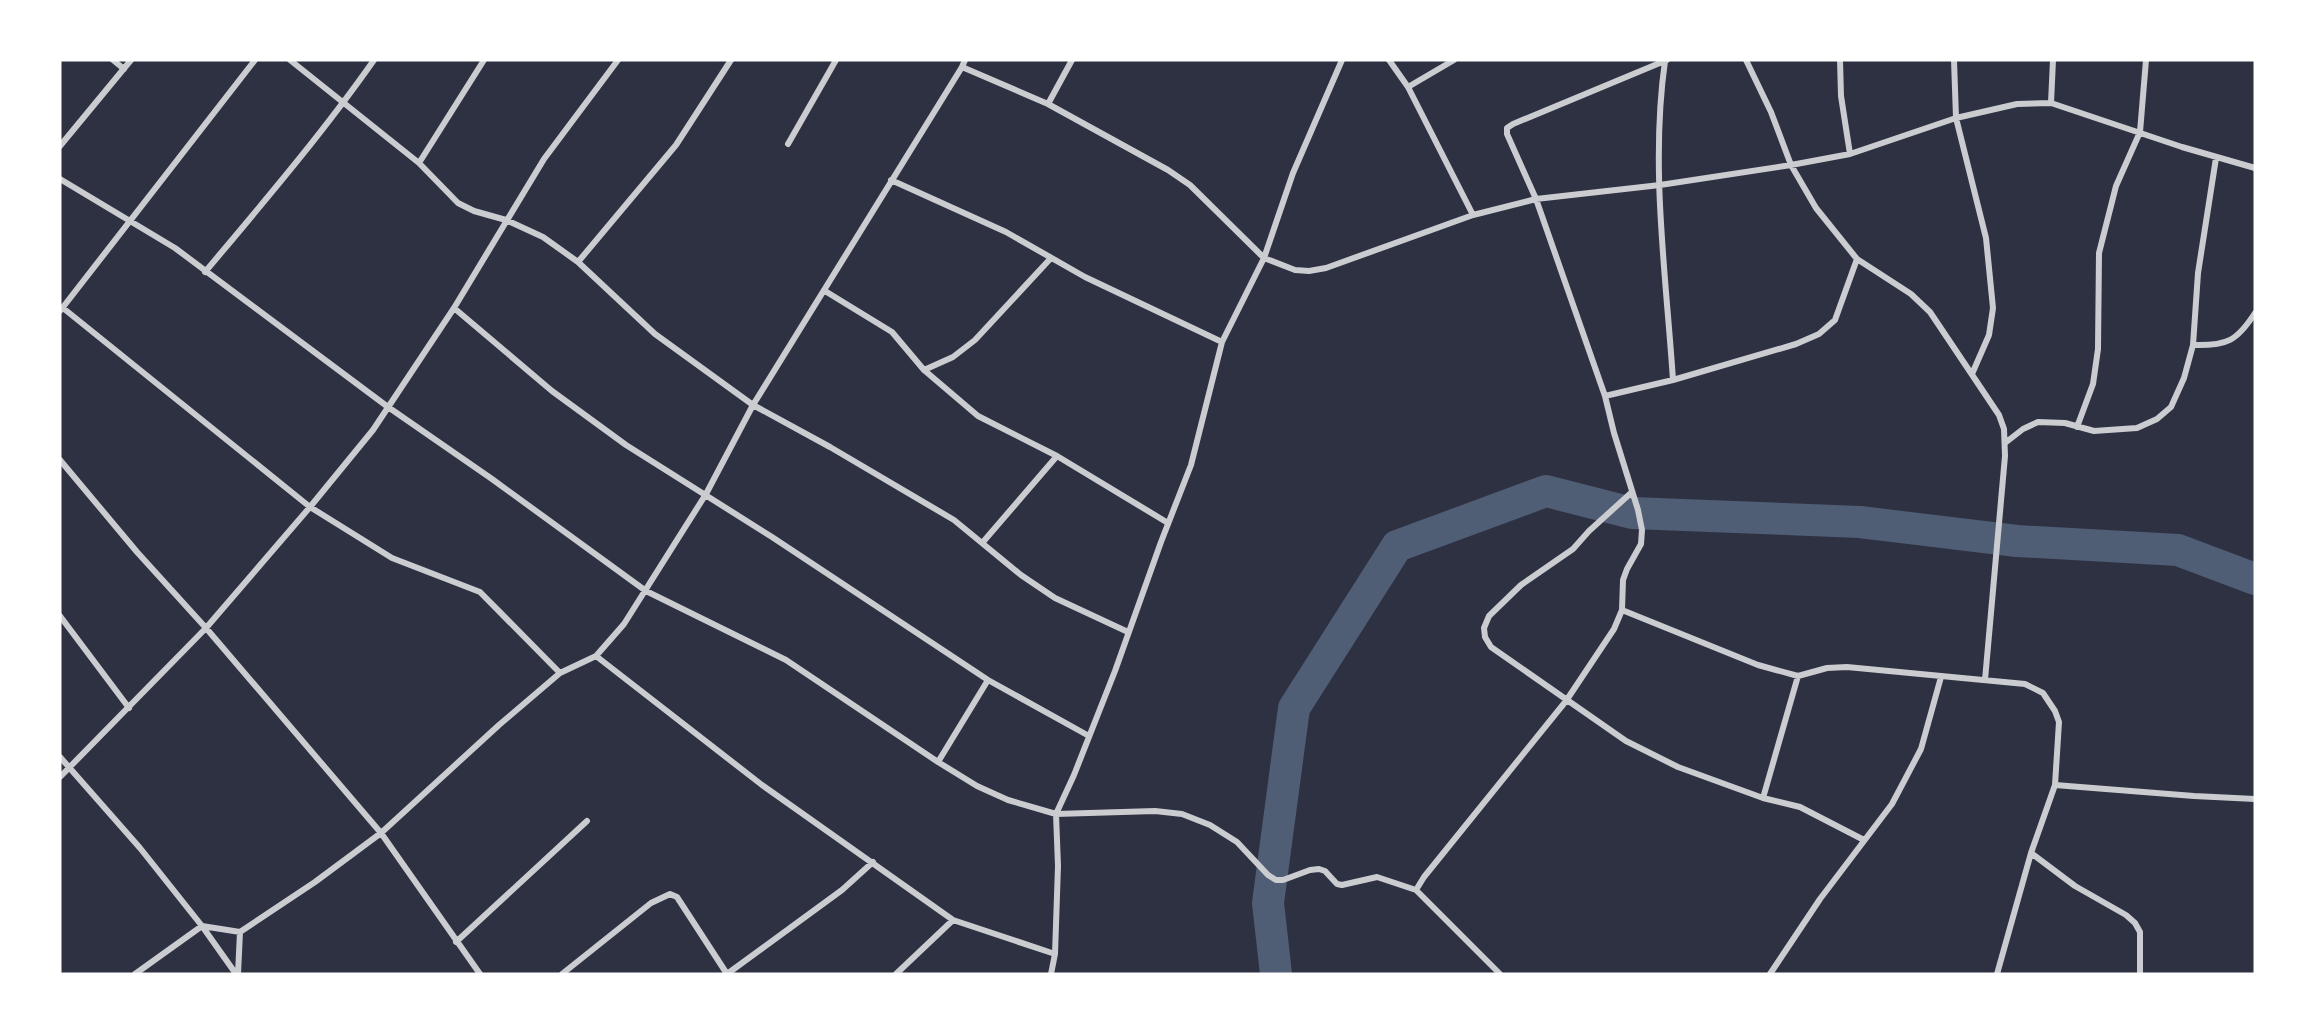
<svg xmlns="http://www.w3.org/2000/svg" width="2315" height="1034" viewBox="0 0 2315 1034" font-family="'Varela Round',sans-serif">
<rect width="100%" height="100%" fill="#2d3142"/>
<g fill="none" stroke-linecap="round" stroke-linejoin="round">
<path stroke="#4f5d75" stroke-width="32" d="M1276,974L1268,903L1294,708L1397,546L1546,491L1632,513L1860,522L2017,541L2178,550L2255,579"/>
<path stroke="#caccd0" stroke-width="6" d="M113,60L124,69
M290,60L419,163L458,203L474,211L506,220L543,237L578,262L655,334L753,405L830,447L954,520L1021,575L1055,598L1128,632
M1389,60L1408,87L1473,215
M1746,60L1771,112L1791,165L1816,208L1857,259L1911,294L1930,312L1999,415L2004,429L2005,456L1985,680
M1840,60L1841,96L1850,154
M1954,60L1956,118L1986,238L1993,308L1989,335L1972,374
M1665,61C1650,166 1666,275 1673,380
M962,67L1048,104L1168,170L1190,185L1264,258L1295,270L1309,271L1326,268L1473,215L1536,199L1660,185L1791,165L1850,154L1956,118L2017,104L2051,103L2182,147L2255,168
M1408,87L1454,60
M2051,103L2053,60
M1048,104L1072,60
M788,144L836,60
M60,146L131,60
M419,163L484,60
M60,179L175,248L388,407L492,479L646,591L786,660L938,762L977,786L1008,800L1056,814L1155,811L1182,814L1210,825L1237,842L1268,875L1276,880H1283L1310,870L1319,869L1325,871L1337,884L1342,885L1377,877L1416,890L1500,974
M891,180L1006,232L1085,277L1222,342
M578,262L676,145L731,60
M205,272C263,203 322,134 374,60
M825,291L892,332L924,370L978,416L1057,456L1168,523
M63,308L310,507L392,558L480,592L560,673
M454,308L552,391L626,445L772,537L988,680L1089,736
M60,311L255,60
M2193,345C2227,346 2237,341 2255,313
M924,370L953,357L975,340L1051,258
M1605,396L1673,380L1796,344L1819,334L1835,320L1857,259
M2077,427L2093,384L2098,349L2099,253L2116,186L2140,132L2146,60
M2005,443L2023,429L2038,422L2065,423L2094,431L2137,428L2157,419L2171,407L2184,378L2193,345L2198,273L2216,158
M60,460L137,552L206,628L381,833L480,974
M1632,492L1589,531L1573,549L1521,585L1489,616L1484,628L1485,637L1491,647L1626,741L1678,767L1763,798L1800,807L1864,840
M983,542L1057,456
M1622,610L1758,665L1798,676L1827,668L1847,667L2025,684L2043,693L2055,711L2059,722L2055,785L2031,853L1997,974
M60,616L129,708
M596,656L762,785L953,920L1055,954
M60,757L140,848L202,926L236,974
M938,762L988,680
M60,777L206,628L310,507L373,430L454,308L544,159L618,60
M2055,785L2194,796L2255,799
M1763,798L1798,676
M2031,853L2075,886L2126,915L2135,923L2140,932V974
M1416,890L1424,877L1566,701L1614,629L1622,610L1623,580L1627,569L1641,544L1642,530L1638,510L1614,433L1605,396L1536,199L1507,134V128L1513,124L1667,60
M456,942L587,821
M135,974L202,926L240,932L315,882L381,833L499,725L560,673L596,656L624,624L706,494L753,405L962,67L965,60
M238,974L240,932
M562,974L651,903L670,894L677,897L727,974
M727,974L842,890L873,862
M896,974L953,920
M1051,974L1055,954L1058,866L1056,814L1074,775L1115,671L1161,542L1191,465L1222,342L1264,258L1293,173L1342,60
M1770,974L1820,899L1892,804L1921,749L1941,677"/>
</g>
<rect width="2315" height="1034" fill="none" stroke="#ffffff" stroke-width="123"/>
</svg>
